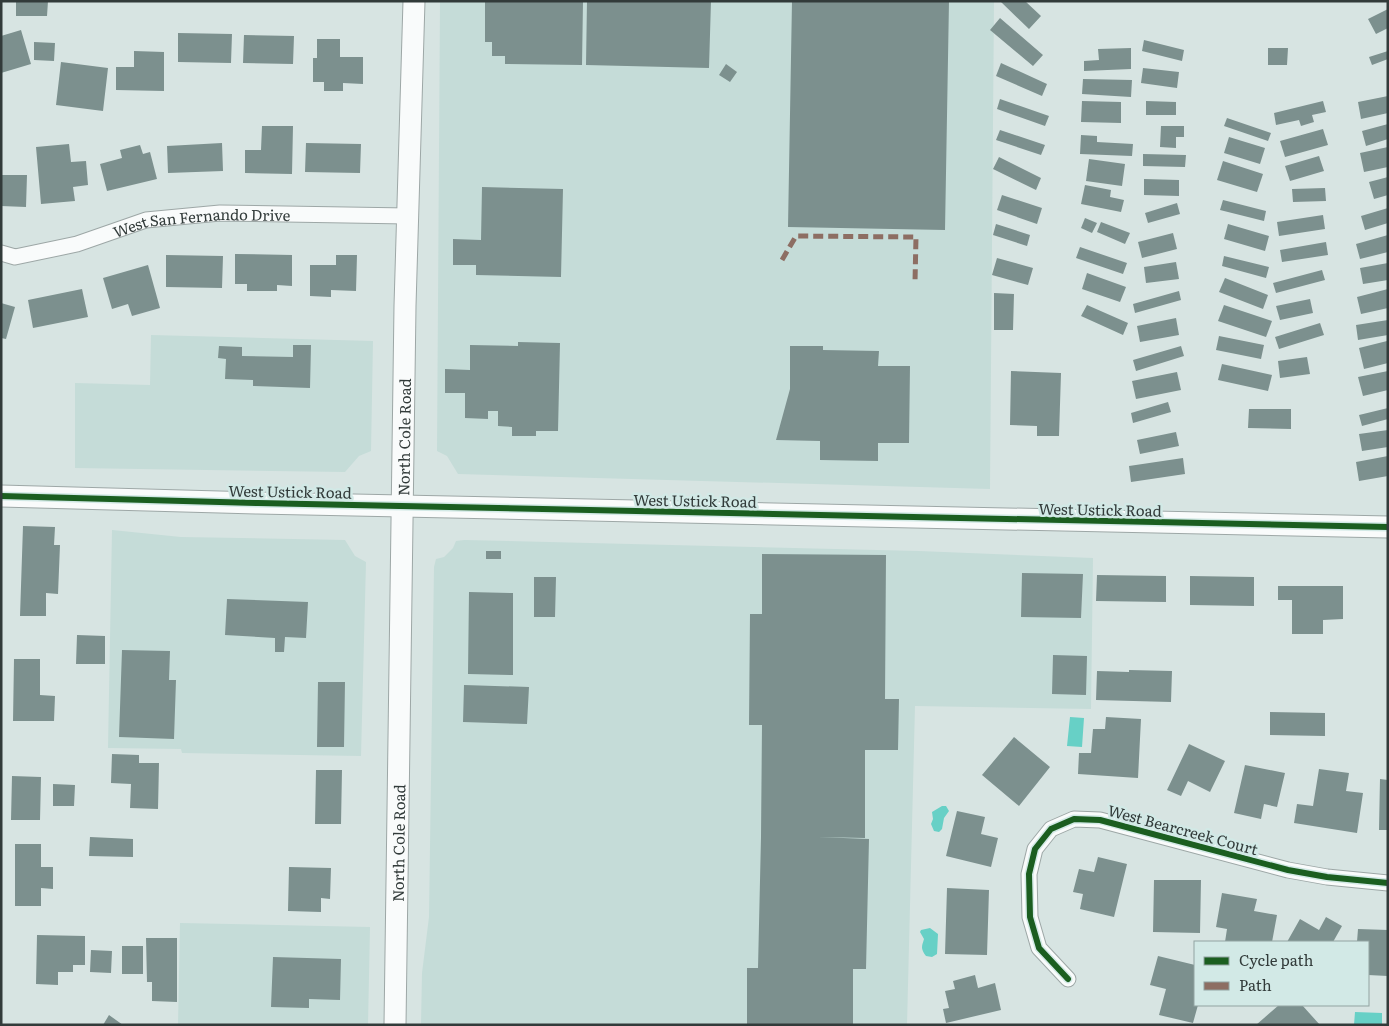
<svg xmlns="http://www.w3.org/2000/svg" width="1389" height="1026" viewBox="0 0 1389 1026" font-family="Literata,serif">
<rect width="100%" height="100%" fill="#d7e4e2"/>
<path fill="#c5dcd8" d="M440,1H994L990,489L458,474L447,456L437,451Z
M151,335L373,341L371,451L359,456L345,472L75,468V383L150,385Z
M112,530L181,537L345,540L355,556L366,562L361,756L182,753L181,749L108,748Z
M464,540L919,551L1093,558L1091,709L915,706L907,1025H421L422,973L429,917L434,567L436,559L444,557L453,548L456,541Z
M180,923L370,927L368,1025H178Z"/>
<path fill="#67d0c6" d="M1070,717L1084,718L1082,747L1067,746Z
M942,806H946L949,811L944,818L942,829L939,832L934,831L931,824L933,819L932,812Z
M930,928L938,934L937,954L932,957L926,956C920,948 922,946 924,939L920,932L921,930Z
M1355,1012L1382,1013V1025H1354Z"/>
<path fill="#7c908e" d="M16,1H48L47,16H16Z
M485,1H583L582,65L505,64V56H492V42H485Z
M587,1H711L709,68L586,65Z
M792,1H949L945,230L788,227Z
M1000,1H1025L1041,16L1029,29Z
M1388,9V28L1376,34L1368,19Z
M1000,18L1043,55L1033,66L990,30Z
M21,30L31,64L1,73V36Z
M178,33L232,34L231,63L178,62Z
M244,35L294,36L293,64L243,63Z
M317,39H340V57H363V84L343,83V91H324V82H313V58H317Z
M1144,40L1184,50L1182,61L1142,51Z
M34,42L55,43L54,61L34,60Z
M1131,48V69L1084,71V61L1099,60L1098,49Z
M1268,48H1288L1287,65H1268Z
M134,51L164,52V91L116,90V67H134Z
M1388,51V59L1372,65L1369,57Z
M61,62L108,68L103,111L56,105Z
M1001,63L1047,84L1042,96L996,76Z
M726,64L737,72L730,82L719,75Z
M1143,68L1179,72L1177,88L1141,83Z
M1083,79L1132,80L1131,97L1082,94Z
M1388,96V113L1361,119L1358,102Z
M1000,99L1049,116L1045,126L997,109Z
M1082,101L1121,102V123L1081,122Z
M1146,101L1176,102V115H1146Z
M1323,101L1326,112L1312,115L1314,122L1301,126L1299,120L1276,125L1274,113Z
M1227,118L1271,133L1268,141L1224,126Z
M1388,124V139L1366,146L1362,131Z
M262,126H293L292,174L245,173V150H261Z
M1161,126H1184V137H1176V148L1160,147Z
M1323,129L1328,145L1285,157L1280,141Z
M1000,130L1045,145L1041,155L996,140Z
M1081,135L1097,136V142L1133,144L1132,156L1080,154Z
M1229,137L1265,148L1260,164L1224,153Z
M222,143L223,171L168,173L167,146Z
M306,143L361,144L360,173L305,172Z
M69,144L71,162L86,161L88,185L73,187L75,201L41,204L36,147Z
M140,145L143,154L150,152L157,179L107,191L100,164L122,158L120,150Z
M1388,147V167L1364,172L1360,153Z
M1143,154L1186,155L1185,167L1143,166Z
M1319,156L1324,171L1290,181L1285,166Z
M999,157L1041,178L1036,190L993,169Z
M1089,159L1125,164L1122,186L1086,181Z
M1223,161L1263,174L1257,192L1217,180Z
M1,175H27L26,207L1,206Z
M1388,177V195L1374,199L1369,182Z
M1144,179L1179,180V196L1144,195Z
M1085,185L1111,190L1110,197L1124,200L1121,212L1081,204Z
M482,187L563,189L561,277L476,275V265H453V239L481,240Z
M1325,188L1326,201L1293,202L1292,189Z
M1002,195L1042,208L1037,224L997,210Z
M1223,200L1266,211L1264,221L1220,210Z
M1177,203L1180,214L1148,223L1145,213Z
M1388,208V223L1365,230L1361,216Z
M1323,215L1325,229L1279,236L1277,222Z
M1085,218L1097,223L1092,233L1081,228Z
M1101,222L1130,233L1125,244L1097,232Z
M996,224L1030,235L1027,246L993,235Z
M1228,224L1269,236L1265,251L1224,239Z
M1173,233L1177,249L1142,258L1138,242Z
M1388,235V252L1360,259L1356,244Z
M1326,242L1328,255L1282,262L1280,250Z
M1080,247L1127,263L1123,274L1076,258Z
M235,254L292,255V286L277,285V291H247V284H235Z
M166,255L223,256L222,288L166,287Z
M336,255H357L356,291L331,290V297L310,296V265H336Z
M1224,256L1269,267L1266,278L1222,266Z
M997,258L1033,268L1028,285L992,275Z
M1176,262L1179,279L1146,283L1144,267Z
M1388,263V280L1363,284L1360,268Z
M148,265L160,308L132,316L128,304L112,309L103,278Z
M1322,270L1325,280L1276,293L1273,283Z
M1087,273L1126,287L1120,302L1082,289Z
M1225,278L1268,295L1263,309L1219,292Z
M82,289L88,317L33,328L28,300Z
M1388,289V308L1361,314L1357,297Z
M1179,291L1181,300L1135,313L1133,304Z
M994,293L1014,294L1013,330H994Z
M1310,299L1313,313L1280,320L1276,306Z
M1,303L15,307L6,339L1,338Z
M1087,305L1128,323L1123,335L1081,316Z
M1224,305L1272,321L1266,337L1218,321Z
M1176,318L1179,335L1140,342L1137,326Z
M1388,320V335L1358,340L1356,325Z
M1320,323L1324,335L1279,349L1275,337Z
M1219,336L1264,345L1261,359L1216,350Z
M1387,341L1388,363L1364,369L1359,348Z
M518,342L560,343L558,431H536V436H512V427L498,426V411H488V419L465,418V393H445V369L470,370V345L518,346Z
M293,345H311L310,388L253,386V380L225,379L226,359L218,358L219,346L242,347V356L293,357Z
M790,346H823V350L879,351L878,366H910L909,443H878V461L820,460V441L776,440L790,389Z
M1181,346L1184,356L1136,371L1133,360Z
M1307,357L1310,374L1280,378L1278,361Z
M1222,364L1272,375L1268,391L1218,380Z
M1011,371L1061,373L1059,436H1037V426L1010,425Z
M1388,371V390L1363,396L1358,377Z
M1177,372L1181,390L1136,399L1132,381Z
M1168,402L1171,412L1133,423L1131,413Z
M1388,408V419L1362,426L1359,415Z
M1249,409H1291V429L1248,428Z
M1388,430V447L1362,451L1359,434Z
M1176,432L1179,446L1140,454L1137,440Z
M1388,456V476L1359,481L1356,462Z
M1183,458L1185,474L1131,482L1129,466Z
M23,526L55,527L54,545H60L58,594L46,593V616H20Z
M486,551H501V559H486Z
M762,554L886,555L885,699H899L898,750H865V838L818,837L869,839L866,969H853V1025H747V968H758L761,837L762,725H749L750,614H762Z
M1022,573L1083,574L1081,618L1021,617Z
M1097,575L1166,576V602L1096,601Z
M1190,576L1254,577V606L1190,605Z
M534,577H556L555,617H534Z
M1278,586H1343V619L1323,620V634H1292V600H1278Z
M469,592L513,593V675L468,674Z
M227,599L308,602L306,638L285,637L284,652H275V638L225,635Z
M77,635L105,636V664H76Z
M122,650L170,651L169,680H176L174,739L119,737Z
M1053,655L1087,656L1086,695L1052,694Z
M14,659H40V695L55,696L54,721H13Z
M1129,670L1172,671L1171,702L1096,700L1097,671L1129,672Z
M318,682H345L344,747H317Z
M464,685L529,687L527,724L463,722Z
M1270,712L1325,713V736L1270,735Z
M1106,717L1141,719L1138,778L1078,774L1079,753H1091L1093,729H1105Z
M1014,737L1050,767L1019,806L982,775Z
M1189,744L1225,761L1210,792L1188,781L1181,796L1167,790Z
M112,754L139,755V763H159L158,809L130,808L131,784L111,783Z
M1245,765L1285,773L1277,807L1264,804L1261,819L1234,813Z
M1319,769L1349,773L1346,791L1363,793L1357,833L1294,823L1297,804L1313,806Z
M316,770H342L341,824H315Z
M12,776L41,777L40,820H11Z
M1380,779L1388,780V830H1379Z
M53,784L75,785L74,806H53Z
M957,811L985,817L981,834L998,838L991,867L946,856Z
M90,837L133,839V857L89,856Z
M15,844H41V867H53V889L41,888V906H15Z
M1098,857L1127,864L1114,917L1080,909L1083,894L1073,892L1079,869L1094,872Z
M289,867L331,868L330,899L321,898V912L288,911Z
M1154,880H1201L1200,933L1153,932Z
M947,888L989,890L987,955L945,954Z
M1222,893L1257,899L1254,911L1277,915L1272,942H1225L1227,929L1216,927Z
M1326,917L1342,926L1333,942H1287L1300,919L1319,930Z
M1358,929L1388,930V976L1368,975V942H1357Z
M37,935L85,936V965H73V972H58V985L36,984Z
M146,938H177V1002L152,1001V982H147Z
M122,946H143V974H122Z
M91,950L112,951L111,973L90,972Z
M1158,956L1195,965V1005H1198L1193,1023L1159,1015L1166,989L1150,985Z
M273,957L341,959L340,1000L309,999V1008L271,1007Z
M975,975L978,988L995,983L1001,1010L946,1023L943,1009L949,1008L945,991L955,989L953,981Z
M1279,1005H1302L1320,1025H1256Z
M109,1015L123,1025H103Z"/>
<g fill="none" stroke-linecap="round" stroke-linejoin="round">
<g stroke="#9da7a6" stroke-width="17">
<g id="street">
<path id="s1" d="M1,253L15,257L77,244L146,220L220,213L408,216"/>
<path d="M1068,979L1039,948L1030,917L1029,874L1035,849L1051,829L1074,819L1100,820L1288,870L1327,877L1388,883"/>
</g>
</g>
<g stroke="#9da7a6" stroke-width="23">
<g id="secondary">
<path d="M1,496L258,503L1388,527"/>
<path id="s2" d="M395,1025L405,306L414,1"/>
</g>
</g>
<use href="#street" stroke="#f9fbfb" stroke-width="15"/>
<use href="#secondary" stroke="#f9fbfb" stroke-width="21"/>
<path stroke="#8d6e63" stroke-width="5" stroke-dasharray="10 5" stroke-linecap="butt" d="M782,260L796,236L916,237L915,282"/>
<g stroke="#d2e9e6" stroke-width="9">
<path id="cycleway" d="M1,496L258,503L1388,527
M1068,979L1039,948L1030,917L1029,874L1035,849L1051,829L1074,819L1100,820L1288,870L1327,877L1388,883"/>
</g>
<use href="#cycleway" stroke="#1b5e20" stroke-width="6"/>
</g>
<g text-anchor="middle" dominant-baseline="central" stroke-width="5" stroke-linejoin="round" paint-order="stroke">
<g font-size="15" fill="#323b3a" stroke="#d2e9e6">
<text stroke="none"><textPath href="#s1" startOffset="206">West San Fernando Drive</textPath></text>
<text stroke="none"><textPath href="#s2" startOffset="588">North Cole Road</textPath></text>
<text transform="translate(290 491) rotate(1)">West Ustick Road</text>
<text transform="translate(695 500) rotate(1)">West Ustick Road</text>
<text transform="translate(1100 509) rotate(1)">West Ustick Road</text>
<text transform="translate(1183 829) rotate(15)">West Bearcreek Court</text>
<text stroke="none"><textPath href="#s2" startOffset="182">North Cole Road</textPath></text>
</g>
</g>
<rect width="1389" height="1026" fill="none" stroke="#323b3a" stroke-width="5"/>
<rect x="1194" y="941" width="175" height="65" fill="#d2e9e6" stroke="#92a3a1"/>
<rect x="1204" y="957" width="25" height="8" fill="#1b5e20" stroke="#92a3a1"/>
<text x="1239" y="966" font-size="15" fill="#323b3a">Cycle path</text>
<rect x="1204" y="982" width="25" height="8" fill="#8d6e63" stroke="#92a3a1"/>
<text x="1239" y="991" font-size="15" fill="#323b3a">Path</text>
</svg>
